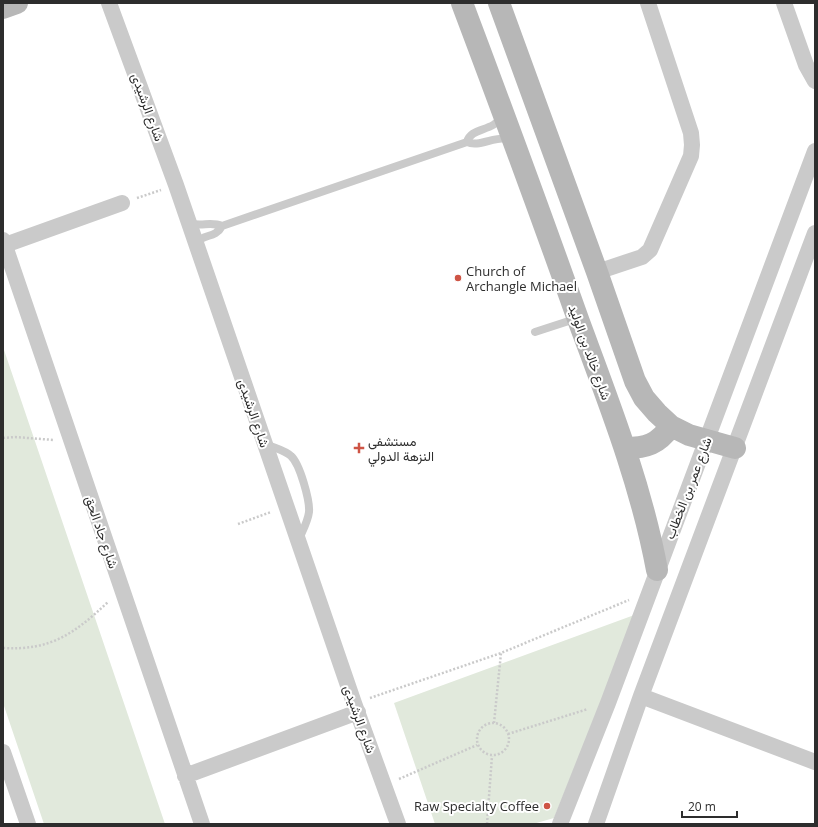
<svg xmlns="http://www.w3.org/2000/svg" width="818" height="827" viewBox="0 0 818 827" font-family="'Open Sans',Vazirmatn,sans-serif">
<rect width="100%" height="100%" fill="#fff"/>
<path fill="#e1e9dc" d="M3,347L165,824H44L3,703Z
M637,614L554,818L533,824H435L394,703Z"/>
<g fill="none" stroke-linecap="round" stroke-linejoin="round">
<path stroke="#cacaca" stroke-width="2.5" stroke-dasharray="2 2" stroke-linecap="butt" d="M137,198L161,190
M3,438L15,437L54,440
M238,524L271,512
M3,648C51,651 75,633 108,602
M370,698L501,653L629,600
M477 739a16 16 0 1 1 32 0a16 16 0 1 1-32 0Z
M494,723L501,653
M508,734L588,709
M399,779L477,745
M487,824L492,756"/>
<path stroke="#cacaca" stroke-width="8" d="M467,142C471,127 492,132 502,117
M189,223C201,227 211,221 222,226
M196,243C204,233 215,239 222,226L467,142C479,148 495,135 511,139
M535,332L578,318
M266,444C274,448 285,450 291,456C300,464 310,501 309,512C308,521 303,530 299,539"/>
<path stroke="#cacaca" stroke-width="16" d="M109,3L176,185L354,703L398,824
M784,3L806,65L815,81
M3,240L202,824
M5,245L122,203
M597,272L642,257L650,250L691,156L692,145L691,133L648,3
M641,696L815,762
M3,752L28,824
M185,776L358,712
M560,824L608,703L815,151
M596,824L641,696L815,233"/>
<path stroke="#b7b7b7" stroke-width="22" d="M462,3C502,109 541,215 579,322C609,403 641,484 657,570
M499,3L597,272L635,381L644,398L657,413L671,426L689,435L735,448
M3,8L17,3
M625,448C647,448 658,444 671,426"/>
</g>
<g fill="#ce5445" stroke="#fff" stroke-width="1.5">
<circle cx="458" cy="278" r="4"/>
<path d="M357 442h4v4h4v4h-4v4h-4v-4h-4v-4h4z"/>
<circle cx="547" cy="806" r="4"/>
</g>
<g text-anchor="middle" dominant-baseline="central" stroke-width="4" stroke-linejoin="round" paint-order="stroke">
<g font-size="13" fill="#2d2d2d" stroke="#fff">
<text transform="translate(148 107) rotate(70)">شارع الرشيدى</text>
<text transform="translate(590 352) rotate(70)">شارع خالد بن الوليد</text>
<text transform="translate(254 413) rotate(71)">شارع الرشيدى</text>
<text transform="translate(688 488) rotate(-69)">شارع عمر بن الخطاب</text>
<text transform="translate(102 532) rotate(71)">شارع جاد الحق</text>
<text transform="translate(360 719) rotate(70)">شارع الرشيدى</text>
</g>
<g font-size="13" fill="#2d2d2d" stroke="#fff" text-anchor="start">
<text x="466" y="271">Church of<tspan x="466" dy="15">Archangle Michael</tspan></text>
<text x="368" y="441">مستشفى<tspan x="368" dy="15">النزهة الدولي</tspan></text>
<text x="539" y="806" text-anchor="end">Raw Specialty Coffee</text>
</g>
</g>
<rect width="818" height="827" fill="none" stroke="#2d2d2d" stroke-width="8"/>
<path d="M682 811v6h55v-6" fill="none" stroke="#2d2d2d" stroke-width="2"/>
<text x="688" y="811" font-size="12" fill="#2d2d2d" stroke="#ffffff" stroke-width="3" paint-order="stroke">20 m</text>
</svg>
